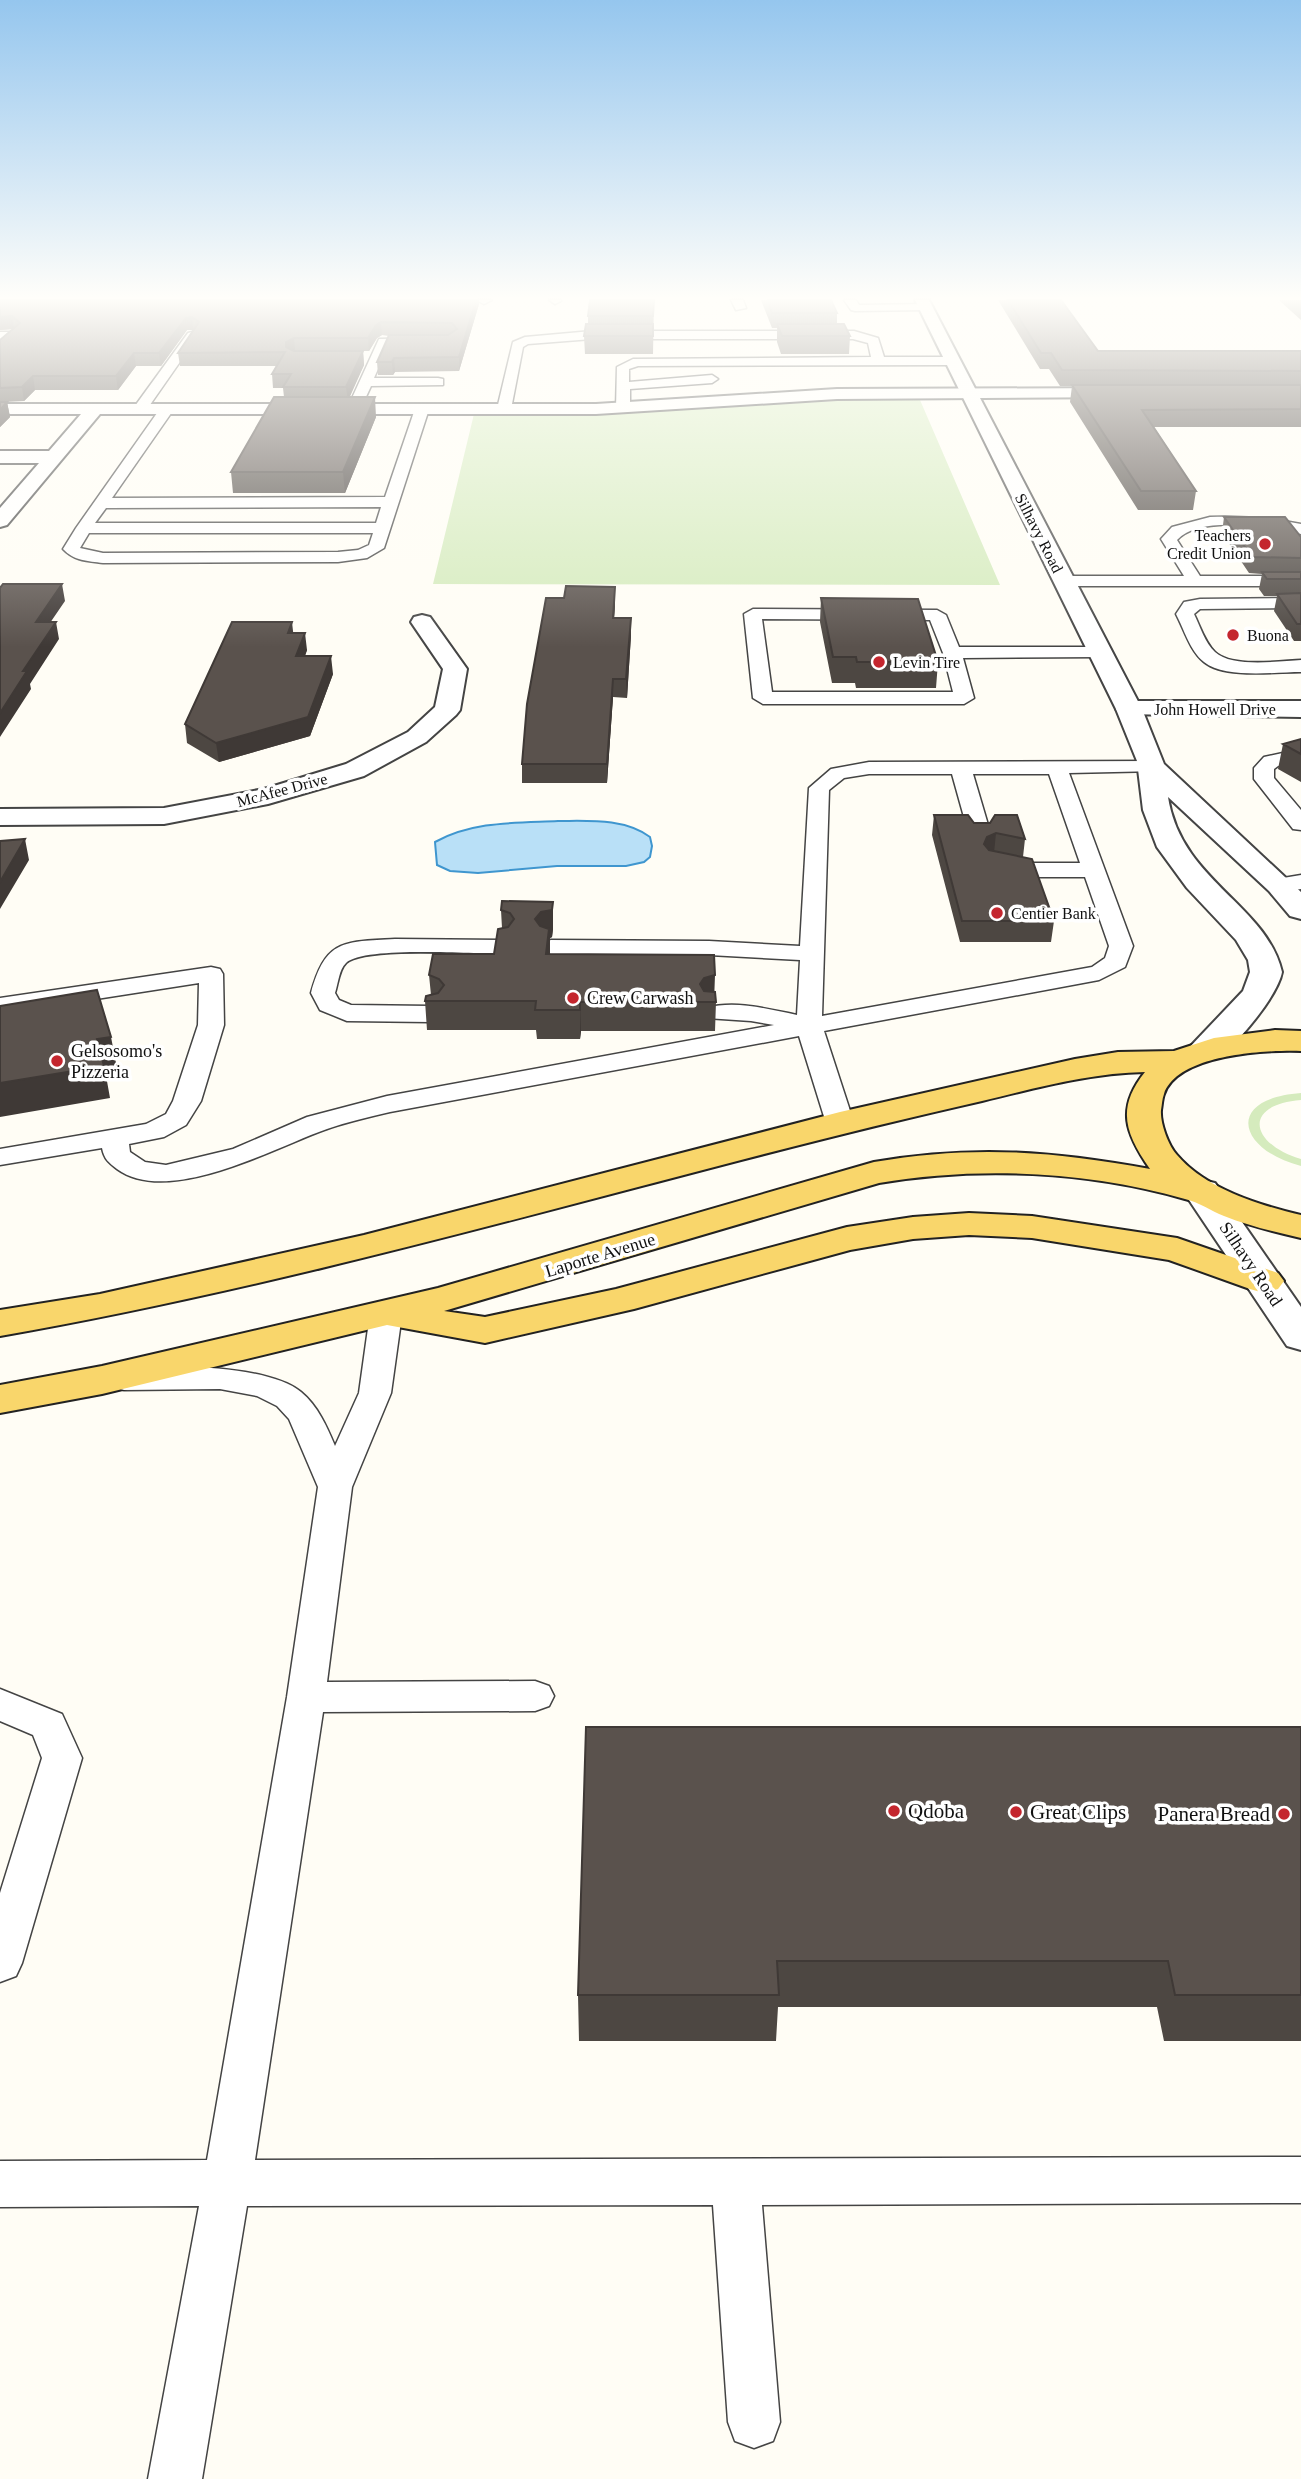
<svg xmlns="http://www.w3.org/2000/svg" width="1301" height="2479" viewBox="0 0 1301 2479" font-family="'Times New Roman',serif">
<rect width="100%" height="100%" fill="#fffdf5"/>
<path fill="#d5ebbd" d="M871,399L920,400L1000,585L433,584L474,414H595Z
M1301,1093V1100C1240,1105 1252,1145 1301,1159V1166C1239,1150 1223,1099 1301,1093Z"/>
<path fill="#b9e0f7" stroke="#3f96cf" stroke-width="2" d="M558,821C589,821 624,818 650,837L652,846L650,857L644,862L626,866H557L478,873L450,871L437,865L435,842C473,821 516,823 558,821Z"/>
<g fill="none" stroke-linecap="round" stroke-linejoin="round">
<g stroke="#444" stroke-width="3">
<path id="service" d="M492,300L484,304L478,301L479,300Z
M549,300H561V301L555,304Z
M731,300H743L746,308L736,310Z
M844,300H856L859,305L926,304L932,307L926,310L855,311L851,310Z
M592,331H854L878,338L884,357H952L958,361L952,365L638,366L629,369V382L712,375L718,379L712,383L630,389V408L623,412L616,408L617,367L633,359L871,357L868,343L853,339H592L528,344L523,347L511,409L504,413L499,412L497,409L513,342L525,337Z
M0,332H14L20,336L0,353V342L3,340H0Z
M192,332L198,336L145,412H135V406L188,333Z
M425,338L429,339V345L388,346L374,378H438L443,379V385L371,386L359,412H349L347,409L379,339Z
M167,405L174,409L112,498L385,497L415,409L422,405L429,409L384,548L367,558L338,562L103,563C88,561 74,561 63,549L76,528L162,406ZM381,507L376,523H95L106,508ZM89,533H373L369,545L358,550L338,552L103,553L80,548Z
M1210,517C1241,516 1271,518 1301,524V534C1270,528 1201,514 1177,540L1200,576H1301V586H1064L1056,581L1064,576H1184L1161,539L1172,527Z
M1301,598V608L1200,609L1194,614C1200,626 1205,643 1215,652C1232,668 1279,661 1301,660V672C1275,672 1225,679 1204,662C1190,651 1184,629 1176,614L1184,602L1200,599Z
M753,609L937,610L946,615L959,647H1100L1109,652L1100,657L963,658L974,698L964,704H763L753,698L744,614ZM762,619L930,620L943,653L953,692H772Z
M1301,749V761L1278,766L1274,769V778L1301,810V830L1293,829L1254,779V768L1264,757Z
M1152,761L1159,763L1162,767L1159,771L1069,773L1133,946L1125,967L1099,980L824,1031L854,1123L850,1129L840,1131L830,1129L826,1123L799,1036L390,1112C369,1117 347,1122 327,1129C275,1147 169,1207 117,1169C109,1163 104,1159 102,1148L0,1165V1149L146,1124L166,1114L173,1101L198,1025L199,983L0,1014V998L211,967L220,969L223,974L224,1025L201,1101L186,1125L164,1137L129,1144L130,1152L145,1162L166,1165L233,1149L307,1117L387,1096L774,1025L751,1021L706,1018L702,1013L706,1008C736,1000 767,1009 797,1015L800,960L709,955L551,954L543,952L539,947L543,942L551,940L709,941L800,946L809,788L831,769L869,762ZM869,774H952L969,835L972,840H988L991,835L973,774H1049L1080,863H1030L998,857L990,859L987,864L990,869L1030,877H1085L1109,946L1105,958L1092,967L822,1016L829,790L844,778Z
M1301,875V889L1279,892L1271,890L1268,885L1271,880Z
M395,939L501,940L509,942L513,947L509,952L501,954C473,954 364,946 346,963C339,969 338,984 335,993L339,1000L351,1005L430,1006L439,1009L443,1014L439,1019L430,1022L347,1021L320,1010L311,993C326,939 343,942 395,939Z
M386,1304L397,1307L402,1314L391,1393L352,1487L327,1682L535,1681L549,1686L554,1696L549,1706L535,1711L323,1712L255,2160L1301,2157V2203L762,2205L780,2422L773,2441L754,2448L735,2441L728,2422L713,2205L247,2206L202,2479H148L199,2206L0,2207V2161L207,2160L287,1697L318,1487L289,1419L277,1406L257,1396L220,1389L124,1390L113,1387L108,1380L113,1373C154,1362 268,1364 301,1392C318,1406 327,1427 335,1446L359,1393L370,1314L375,1307Z
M0,1689L62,1714L82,1758L22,1963L16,1976L0,1982V1893L42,1758L33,1735L0,1721Z"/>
</g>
<g stroke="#444" stroke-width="4">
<path id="minor" d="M1124,388L1130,389L1133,393L1130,397L837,399L596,414H100L7,525L0,527V508L39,463H0V451H49L81,414H0V404H596L837,389Z
M422,615L430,617L467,669L460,710L456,715L426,742L364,776L268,804L164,824L0,825V809L164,808L264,789L346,764L408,732L435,707L443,669L411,622L414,617Z
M1129,701H1301V717L1120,714L1116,709L1120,704Z"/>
</g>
<g stroke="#444" stroke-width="4">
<path id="tertiary" d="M915,300H929L1142,709L1164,764L1301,892V919L1290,916L1269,891L1168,797C1181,881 1266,904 1282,972C1278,995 1235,1049 1214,1058C1206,1061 1200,1059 1192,1057L1187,1050L1243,991L1250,972L1248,960L1236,940L1187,888L1157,847L1143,810L1137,761L1116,709Z
M1202,1180L1215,1183L1301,1307V1350L1287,1346L1183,1191L1189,1183Z"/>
</g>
<g stroke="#222" stroke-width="4">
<path id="primary" d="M1275,1030L1301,1031V1051C1266,1050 1178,1054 1164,1094C1162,1099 1162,1105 1161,1110C1160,1123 1168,1145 1177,1155C1206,1189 1259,1205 1301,1215V1238C1275,1232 1249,1226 1224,1216C1211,1211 1199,1202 1185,1199C1087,1171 979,1166 879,1183L444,1311L485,1317L616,1289L847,1227L913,1217L969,1213L1032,1216L1177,1238L1278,1273L1284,1281L1278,1289L1264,1293L1250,1289L1169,1260L1032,1238L969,1235L913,1239L850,1250L634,1309L485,1343L387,1325L102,1394L0,1413V1385L102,1366L438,1288L874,1162C973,1145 1051,1151 1150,1169C1125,1133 1116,1108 1145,1072C1090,1073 1036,1088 982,1101C902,1119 822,1139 741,1160C496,1224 251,1292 0,1336V1310L100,1294L364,1235L840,1112L1075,1059L1118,1052L1174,1051L1214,1038Z"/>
</g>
<use href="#service" fill="#fff" fill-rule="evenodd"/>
<use href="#minor" fill="#fff" fill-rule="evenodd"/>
<use href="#tertiary" fill="#fff" fill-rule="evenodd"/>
<use href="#primary" fill="#f9d66b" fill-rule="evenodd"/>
</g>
<path fill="#4d4742" d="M0,300L479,304L459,371L395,372L393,375H378L377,362L389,336L382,335L377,338L369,351H363L364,365L349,397L376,417L345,493H233L231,472L284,397L283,388H273L272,374L276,366H180L178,353L193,330H187L161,366H136L118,390H35L24,401L4,402H7L10,417L0,427V340L13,329L0,330Z
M654,300L653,354H585L584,336L588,324V316Z
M761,300H831L837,313V324L850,336L849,354H781L777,342V328H772Z
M998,300H1061L1098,351H1301V427H1154L1196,491L1193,510H1138L1070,402L1072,386H1060L1049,369H1040Z
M1279,300H1301V320L1281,302Z
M1224,517L1301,537V641H1294L1274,611L1277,596H1264L1259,589L1262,574L1249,573L1222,533Z
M821,598L938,662L936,688H856L855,683H832L820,622Z
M615,604L614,618H631V635L627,698L613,697L607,783H522V764Z
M293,633L307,650L305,656L333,674L310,736L219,762L187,743L185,724Z
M1301,739V782L1278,769L1283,744Z
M934,815L974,823H990L1025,839L1023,857L1054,921L1051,942H960L932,835Z
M553,902V929L552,937L550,938V954L715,992L716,1002L715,1031H581L580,1039H537L536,1030H427L425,1001L431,995L429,975L494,954L502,928L501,910Z
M1301,1727V2041H1164L1157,2007H778L776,2041H579L578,1995Z"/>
<path fill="#3f3936" d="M475,300H479V304L459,371V357Z
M12,316L14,329L0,330V317Z
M192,317L193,330H187L161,366L159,353L186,318Z
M381,322L382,335L377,338L369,351L368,338L376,325Z
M294,338L295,351L288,356L286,342Z
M363,351L364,365L348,401L346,387Z
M134,353L136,366L118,390L116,376Z
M394,358L395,372L393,375L392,362Z
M33,376L35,390L24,401L22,387Z
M375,397L376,417L345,493L343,472Z
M7,402L10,417L0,427V410Z
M62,584L65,601L39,639L36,622Z
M615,587V604L613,635V618Z
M631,618V635L627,698L626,679Z
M56,622L59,639L30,684L31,689L0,737V713L23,671Z
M292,622L294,640L288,633Z
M305,633L307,650L298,674L296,656Z
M331,656L333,674L310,736L219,762L216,743Z
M613,679V697L607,783V764Z
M996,833L994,853L985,857L984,844L987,837Z
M25,839L29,860L0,909V882Z
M553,902V929L552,937L550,938V957L547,983L535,919Z
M715,975L714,1002H700V984L704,978Z
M580,1002L581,1031L580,1039Z
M111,1037L117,1068L105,1070L110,1098L0,1117V1083L97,1039Z"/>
<path fill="#5a524d" stroke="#3f3936" stroke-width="2" d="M0,300H476L459,357L394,358L392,362H377L389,335H448L457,329L452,323L381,322L376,325L368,338H294L286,342V347L294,351H363L346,387H283L291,374H272L285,352L178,353L199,322L192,317L186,318L159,353H134L116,376H33L22,387L0,388V340L20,323L12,316L0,317Z
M590,300H654L653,316H588Z
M768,300H831L837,313H772Z
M1008,300H1061L1098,351H1301V371L1062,370L1051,353H1041Z
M586,324H653V336H584Z
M777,324H844L850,336H782Z
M1072,385H1301V409L1142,410L1196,491H1141Z
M274,397H375L343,472H231Z
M0,402H7L0,410Z
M1224,517H1285L1301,537V558L1252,557Z
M1262,572H1301V579H1267Z
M3,584H62L36,622H56L23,671H27L0,713V588Z
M566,586L615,587L613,618H631L626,679H613L607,764H522L527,704L546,598H564Z
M1301,593V624H1297L1277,594Z
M821,598L918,599L938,662H857L856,657H833Z
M232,622H292L288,633H305L296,656H331L308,717L216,743L185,724Z
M1301,739V754L1283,744Z
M934,815H968L974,823H990L995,815H1017L1025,839L996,833L987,837L984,844L989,850L1032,859L1054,921H962Z
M25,839L0,882V841Z
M502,901L553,902L552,910L541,912L535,919L540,926L549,929L546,954L714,955L715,975L704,978L700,984L704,991L715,992L716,1002H580V1010H535L536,1001H425L426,996L438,993L444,985L439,979L429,975L433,954H494L498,929L508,927L514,919L510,913L501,910Z
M97,990L111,1037L97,1039L104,1066L0,1083V1006Z
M586,1727H1301V1995H1175L1168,1961H777L779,1995H578Z"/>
<linearGradient id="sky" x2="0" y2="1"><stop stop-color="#95c6ee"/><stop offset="0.46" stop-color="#fffefa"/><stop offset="1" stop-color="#fffefa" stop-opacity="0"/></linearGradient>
<rect width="1301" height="647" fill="url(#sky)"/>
<g fill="#c4262e" stroke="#fff" stroke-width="2.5">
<circle cx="1265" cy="544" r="7"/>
<circle cx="1233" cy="635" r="7"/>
<circle cx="879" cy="662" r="7"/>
<circle cx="997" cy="913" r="7"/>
<circle cx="573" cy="998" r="7"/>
<circle cx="57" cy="1061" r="7"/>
<circle cx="894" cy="1811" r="7"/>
<circle cx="1016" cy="1812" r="7"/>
<circle cx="1284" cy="1814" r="7"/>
</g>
<g text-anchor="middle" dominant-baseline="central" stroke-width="7" stroke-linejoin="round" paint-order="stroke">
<g font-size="16" fill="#111" stroke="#fff">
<text transform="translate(1039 533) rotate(63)">Silhavy Road</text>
<text x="1215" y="709">John Howell Drive</text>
<text transform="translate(282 790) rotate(-15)">McAfee Drive</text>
</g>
<g font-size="16" fill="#111" stroke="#fff" text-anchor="start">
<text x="1251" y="535" text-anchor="end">Teachers<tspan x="1251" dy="18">Credit Union</tspan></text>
<text x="1247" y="635">Buona</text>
<text x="893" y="662">Levin Tire</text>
<text x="1011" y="913">Centier Bank</text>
</g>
<g font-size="18" fill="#111" stroke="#fff" text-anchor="start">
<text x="587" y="998">Crew Carwash</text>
<text x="71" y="1051">Gelsosomo's<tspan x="71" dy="21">Pizzeria</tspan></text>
</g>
<g font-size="18" fill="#111" stroke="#fff">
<text transform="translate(600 1255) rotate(-17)">Laporte Avenue</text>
<text transform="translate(1251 1264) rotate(56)">Silhavy Road</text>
</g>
<g font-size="21" fill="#111" stroke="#fff" text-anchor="start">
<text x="908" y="1811">Qdoba</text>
<text x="1030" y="1812">Great Clips</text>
<text x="1270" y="1814" text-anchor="end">Panera Bread</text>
</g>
</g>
</svg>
